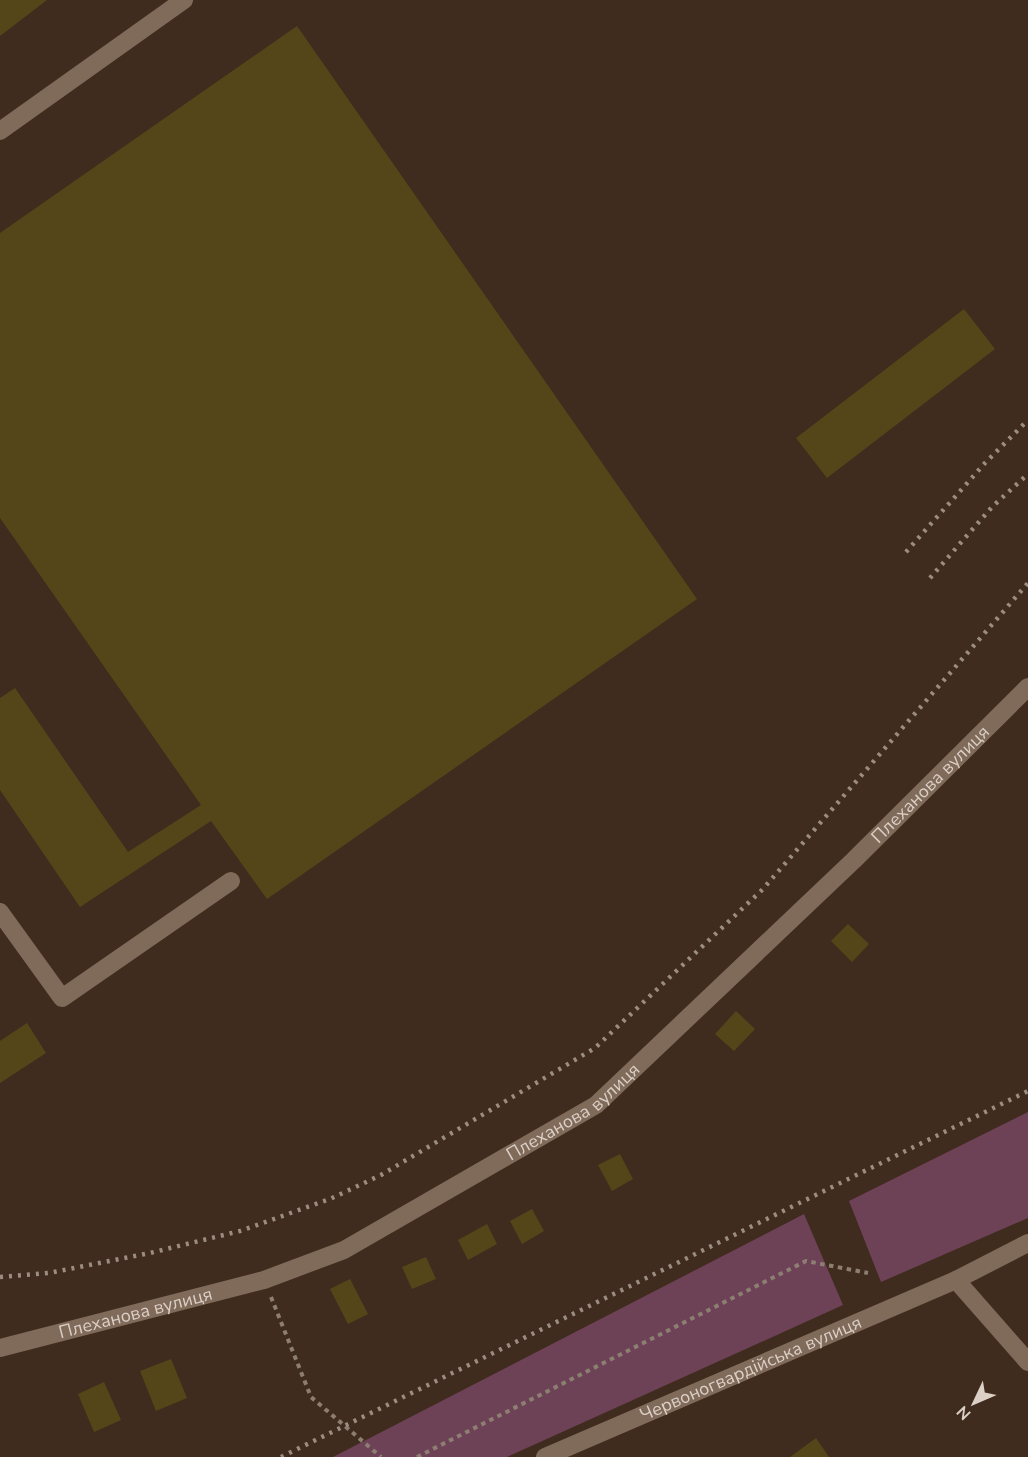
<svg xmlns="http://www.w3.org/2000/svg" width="1028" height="1457" viewBox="0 0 1028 1457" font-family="'Nunito Sans',sans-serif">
<rect width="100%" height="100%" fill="#3f2c1e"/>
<path fill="#6d4256" d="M1028,1112V1218L881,1282L849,1201Z
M804,1214L843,1305L507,1457H333Z"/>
<path fill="#554619" d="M0,0H47L0,36Z
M297,26L697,599L267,899L211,821L80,907L0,790V698L15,688L128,852L201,805L0,518V233Z
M964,309L995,349L827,478L796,438Z
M848,924L869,944L852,962L831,941Z
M736,1011L755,1029L734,1051L715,1034Z
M27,1023L46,1053L0,1083V1041Z
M620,1154L633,1179L612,1191L598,1165Z
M532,1209L544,1231L522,1244L510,1221Z
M487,1224L497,1244L468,1260L458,1240Z
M426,1257L436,1279L412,1289L402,1267Z
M350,1279L368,1314L348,1324L330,1289Z
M171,1359L187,1398L156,1411L140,1371Z
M104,1382L121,1420L94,1432L78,1394Z
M816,1438L829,1457H790Z"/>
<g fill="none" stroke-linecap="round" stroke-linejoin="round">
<path stroke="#8d7e72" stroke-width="4" stroke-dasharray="4.5 4.5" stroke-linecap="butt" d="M271,1297L311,1397L381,1457
M417,1457L806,1261L868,1273"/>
<g stroke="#806a5a" stroke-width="18">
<path d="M0,131L184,0"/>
<path d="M0,912L62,998L231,881"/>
<path d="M956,1280L1028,1362"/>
<path id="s1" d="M0,1348L264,1280L344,1250L596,1105L854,860L1028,687"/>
<path id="s2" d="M545,1457L956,1280L1028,1243"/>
</g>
<path stroke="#9c8d82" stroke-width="4.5" stroke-dasharray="3 6" stroke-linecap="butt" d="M906,552L985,463L1028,420
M930,578L992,507L1028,474
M0,1277L49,1273L150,1253L240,1231L330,1199L381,1175L595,1048L763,889L1028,583
M281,1457L1028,1091"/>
</g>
<g text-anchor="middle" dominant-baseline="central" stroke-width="4.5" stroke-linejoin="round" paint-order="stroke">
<g font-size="18" fill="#dbcfc6" stroke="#3f2c1e">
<text stroke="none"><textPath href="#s1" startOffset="1112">Плеханова вулиця</textPath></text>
<text stroke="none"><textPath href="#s1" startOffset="626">Плеханова вулиця</textPath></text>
<text stroke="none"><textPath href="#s1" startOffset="140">Плеханова вулиця</textPath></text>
<text stroke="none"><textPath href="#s2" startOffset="224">Червоногвардійська вулиця</textPath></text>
</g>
</g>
<g transform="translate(974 1403) rotate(226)" stroke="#3f2c1e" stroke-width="4.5" paint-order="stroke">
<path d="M0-4.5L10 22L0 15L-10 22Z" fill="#dbcfc6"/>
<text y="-9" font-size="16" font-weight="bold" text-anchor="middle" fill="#dbcfc6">N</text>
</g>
</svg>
